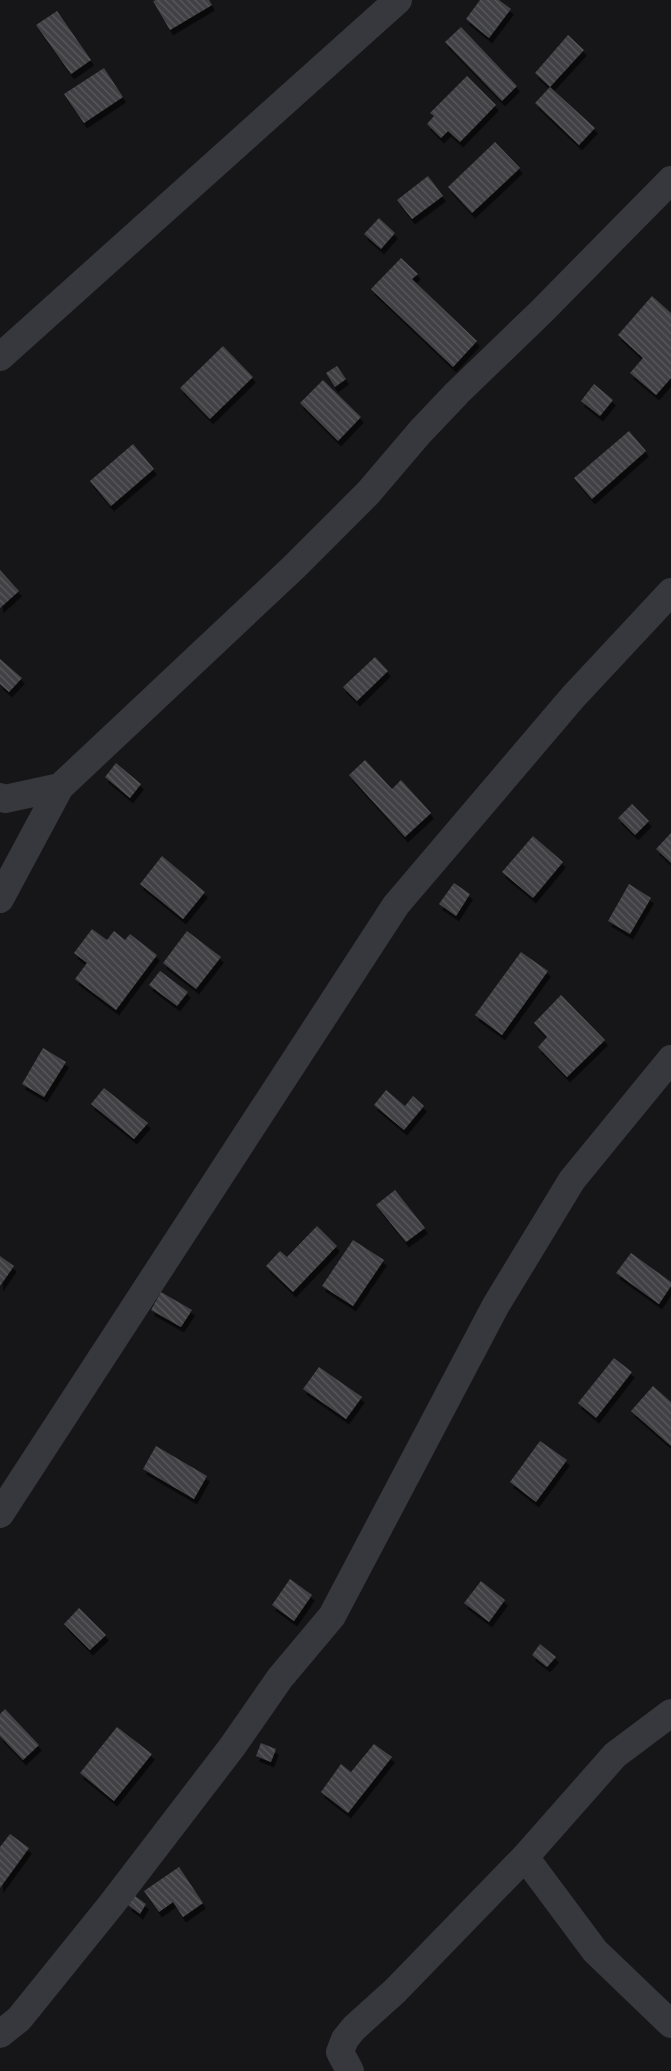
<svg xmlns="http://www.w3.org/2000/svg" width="671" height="2071" viewBox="0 0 671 2071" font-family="Helvetica,sans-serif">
<defs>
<pattern id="building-back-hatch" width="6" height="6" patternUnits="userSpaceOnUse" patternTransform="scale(1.25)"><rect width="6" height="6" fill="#404145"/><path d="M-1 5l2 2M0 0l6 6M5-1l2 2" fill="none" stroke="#595a5e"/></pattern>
<filter id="shadow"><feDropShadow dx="3" dy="5.5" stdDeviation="0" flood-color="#0009"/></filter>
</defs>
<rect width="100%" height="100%" fill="#161618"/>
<path fill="url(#building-back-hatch)" filter="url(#shadow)" d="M156,0H209L212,5L170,30L153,1Z
M480,0H499L511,9L489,38L466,19Z
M57,11L91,60L71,74L36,25Z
M461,27L517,86L502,101L445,42Z
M568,35L584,50L550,87L535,73Z
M104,68L123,97L84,123L64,94Z
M467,76L496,105L460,142L448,131L441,138L427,124L434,116L430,113Z
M550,87L595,128L579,145L535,103Z
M495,142L520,168L472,213L448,187Z
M428,176L443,196L412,219L397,200Z
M379,218L395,233L381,249L364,234Z
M401,258L418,274L412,279L477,341L453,367L371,289Z
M652,296L671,313V378L656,395L630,373L643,358L618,335Z
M223,346L253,377L210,419L180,388Z
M337,366L346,379L335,387L326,373Z
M323,380L361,417L338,441L300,403Z
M594,384L613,400L600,416L581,401Z
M629,431L646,451L592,499L574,478Z
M133,444L154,469L111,506L90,481Z
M0,570L19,591L0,608Z
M375,657L388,671L357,701L343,687Z
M0,659L22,678L9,692L0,684Z
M365,760L392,789L401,780L431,813L405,837L349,775Z
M116,763L141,784L130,798L105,777Z
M632,804L649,821L635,835L618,818Z
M671,833V863L656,849Z
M533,836L563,862L533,898L502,872Z
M162,856L205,892L183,919L140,884Z
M454,883L470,894L456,916L439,904Z
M629,884L651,898L630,934L608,921Z
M92,929L107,940L114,931L125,940L130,934L157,955L116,1010L75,979L87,963L74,953Z
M187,931L221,957L196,989L163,963Z
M521,952L548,971L502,1035L475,1015Z
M160,971L188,992L177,1006L149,985Z
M561,995L605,1040L567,1077L538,1047L547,1037L534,1023Z
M43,1048L66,1062L44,1097L22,1084Z
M104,1088L148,1123L134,1139L91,1104Z
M386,1090L405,1106L413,1096L424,1106L404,1130L374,1105Z
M395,1190L425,1228L406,1242L376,1205Z
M317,1226L337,1246L293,1292L266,1266L280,1251L287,1257Z
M353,1240L384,1260L353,1306L322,1286Z
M631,1253L671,1282V1286L659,1304L616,1273Z
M0,1256L14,1266L0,1286Z
M161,1292L192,1310L181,1327L151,1310Z
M614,1358L632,1372L596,1418L578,1403Z
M319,1367L362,1397L346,1419L303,1389Z
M653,1386L671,1402V1446L631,1411Z
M540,1441L567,1460L536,1502L510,1482Z
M156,1446L207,1476L194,1499L143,1469Z
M290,1579L312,1595L294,1621L272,1605Z
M481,1581L505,1600L489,1622L464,1603Z
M79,1608L106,1635L90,1650L64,1624Z
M540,1644L556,1657L547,1667L532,1655Z
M5,1709L39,1745L23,1760L0,1736V1714Z
M117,1727L152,1754L114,1801L80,1773Z
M261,1743L276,1749L271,1762L256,1756Z
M374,1744L392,1757L348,1813L321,1792L341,1764L351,1772Z
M10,1834L29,1848L0,1888V1847Z
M179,1867L203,1903L183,1917L173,1902L159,1912L144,1891Z
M135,1896L146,1904L140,1914L128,1905Z"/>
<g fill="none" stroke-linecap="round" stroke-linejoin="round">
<path stroke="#37383d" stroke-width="28" d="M0,357L398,0
M0,797L5,799L60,787
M0,899L60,787L294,567L368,493L420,432L457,393L541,312L671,180
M0,1514L396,905L573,697L671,592
M525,1857L595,1951L671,2024
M0,2034L19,2019L111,1905L232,1747L280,1678L332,1616L496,1305L572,1180L671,1059
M350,2071L340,2052L345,2039L354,2028L395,1991L525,1857L615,1755L671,1713"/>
</g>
</svg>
